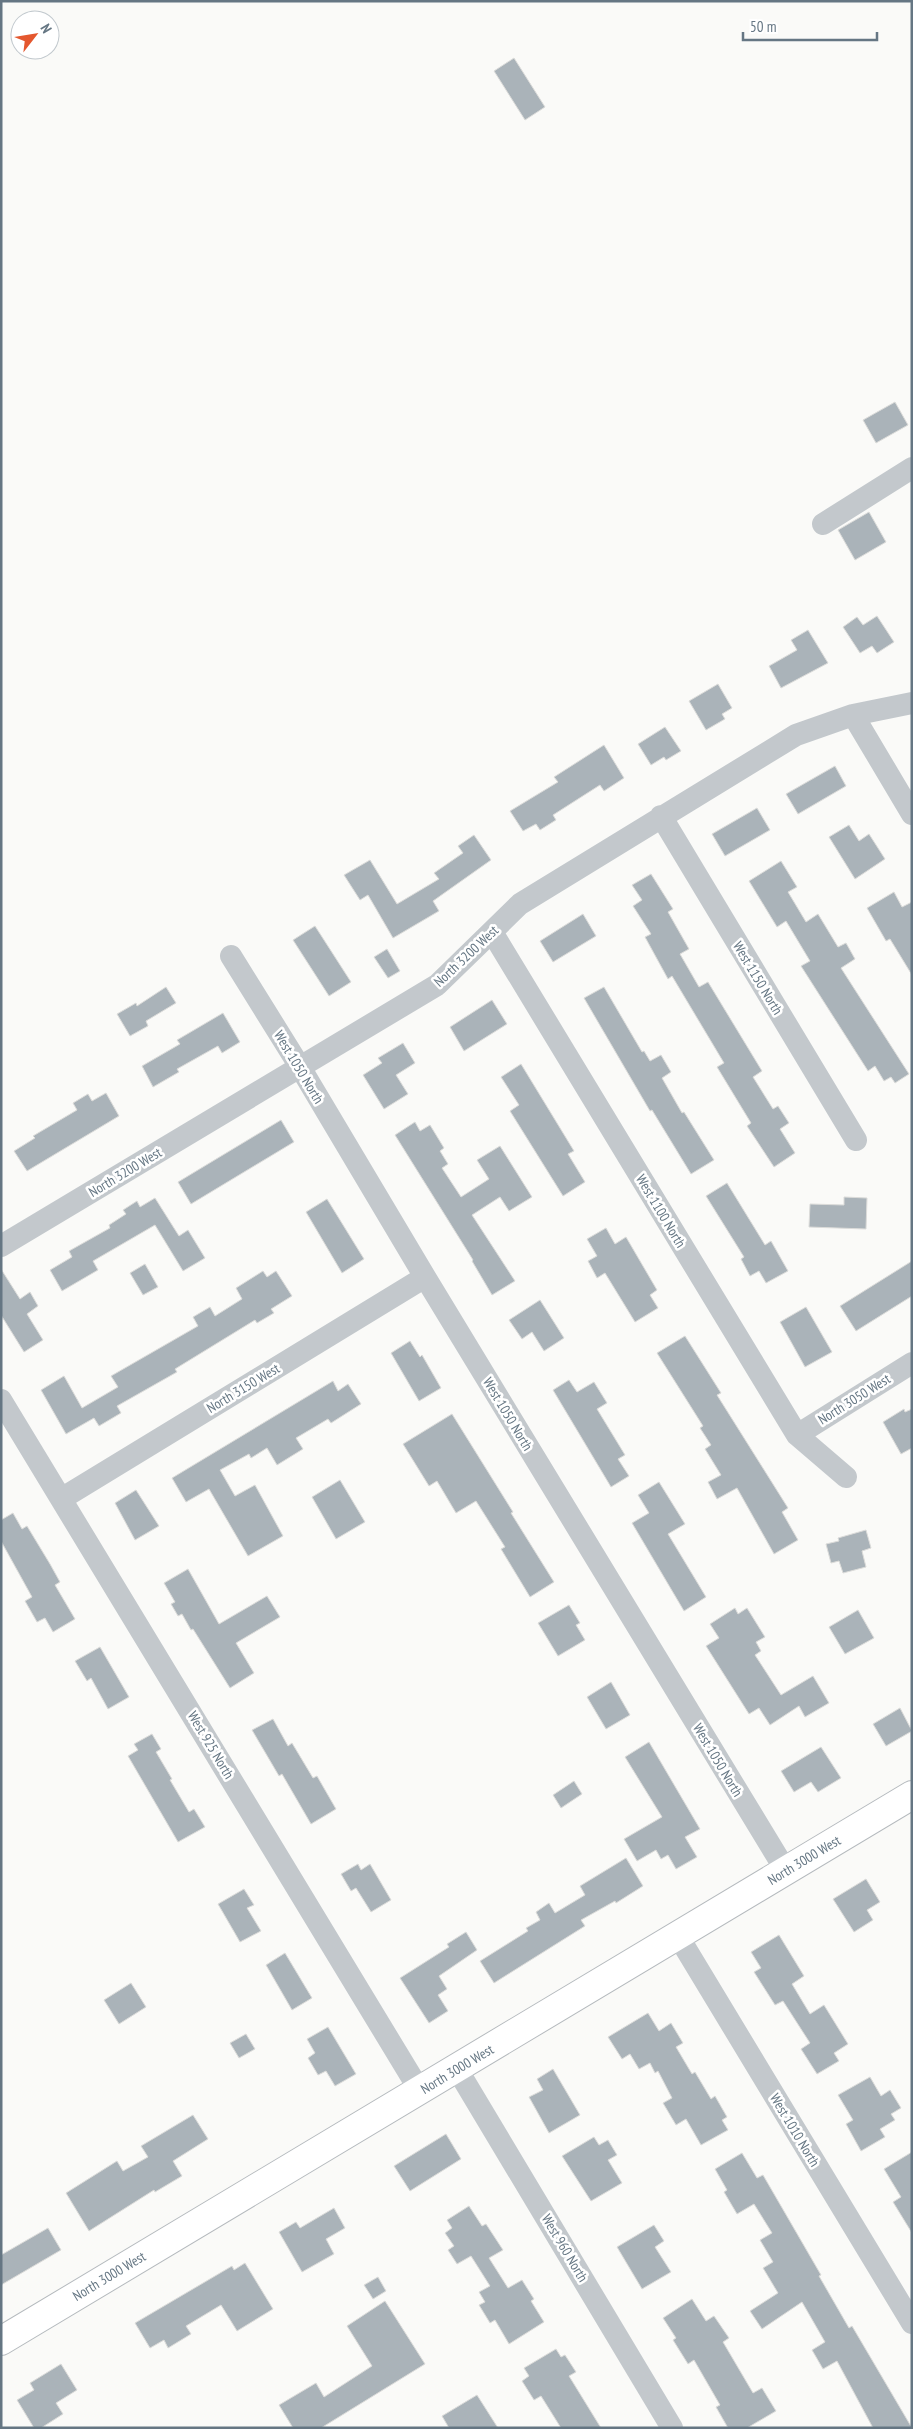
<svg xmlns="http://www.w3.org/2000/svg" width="913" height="2429" viewBox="0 0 913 2429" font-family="'PT Sans Narrow',sans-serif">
<rect width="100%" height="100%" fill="#fafaf8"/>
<path fill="#aab3b9" stroke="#dcdcda" d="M514,58L545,107L525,120L494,71Z
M895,402L908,425L876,443L863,420Z
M869,512L886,542L855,560L838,530Z
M877,616L894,642L877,653L872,646L860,653L843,627L857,617L863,625Z
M808,630L828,663L781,688L769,666L797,650L791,640Z
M718,684L732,708L722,714L725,719L706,730L689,701Z
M665,727L681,751L666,760L664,757L651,765L638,744Z
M604,745L624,778L604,791L600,785L553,815L556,820L540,830L536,824L523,831L510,811L558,782L554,777Z
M835,766L846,786L798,814L786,794Z
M757,808L770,830L725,856L712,834Z
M849,825L859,841L869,834L885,859L855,879L829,837Z
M474,835L491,860L433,901L439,911L393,938L368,895L360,900L344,875L370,860L397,904L439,879L434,873L463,853L458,846Z
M781,861L797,887L788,892L806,922L818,914L838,947L846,943L855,959L841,968L909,1074L895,1083L891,1077L884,1081L875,1066L868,1071L801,966L810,961L786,921L777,927L749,881Z
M651,874L673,909L668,912L689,949L680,954L699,987L708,982L762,1071L753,1077L773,1109L778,1106L789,1123L780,1129L795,1153L774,1167L747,1126L751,1123L717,1067L724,1063L672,976L668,979L645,937L651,934L633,906L642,900L632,885Z
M894,892L902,907L912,902V975L890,939L886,941L867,908Z
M583,914L596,936L553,962L540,941Z
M315,926L351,982L329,996L293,940Z
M387,949L400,971L388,978L374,957Z
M166,987L176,1003L146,1021L148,1026L130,1036L117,1014L136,1003L137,1006Z
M604,987L642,1052L644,1051L650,1061L661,1055L671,1072L662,1078L682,1113L684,1112L714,1160L691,1174L652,1110L650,1111L584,998Z
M492,1000L507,1024L464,1051L450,1027Z
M223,1013L240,1042L222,1053L218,1046L177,1069L179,1072L153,1087L142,1066L180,1044L177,1040Z
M403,1043L415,1063L396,1075L408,1094L384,1109L363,1075L382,1063L378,1058Z
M521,1064L574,1151L568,1154L585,1182L563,1196L510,1111L519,1105L501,1077Z
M106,1093L119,1116L27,1171L14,1151L35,1138L33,1136L77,1110L73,1103L88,1094L92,1101Z
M281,1120L294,1142L191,1204L178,1182Z
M415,1122L420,1131L430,1125L444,1148L440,1151L448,1164L442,1168L461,1197L489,1179L477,1160L500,1146L532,1197L509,1211L500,1197L472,1215L515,1281L492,1295L472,1261L473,1260L395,1135Z
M727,1183L765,1245L771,1241L788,1271L766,1283L759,1271L750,1276L741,1259L744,1257L706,1196Z
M844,1197L867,1198L866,1229L809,1227L810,1204L844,1205Z
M155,1198L179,1236L188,1230L205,1258L183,1271L155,1225L93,1261L98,1270L62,1291L50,1270L72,1257L69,1251L110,1228L109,1225L126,1214L123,1210L137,1201L140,1207Z
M327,1199L364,1259L342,1273L306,1212Z
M606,1228L615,1244L626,1237L657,1290L650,1295L658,1308L635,1322L605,1273L597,1278L588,1261L597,1256L587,1239Z
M912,1261V1296L856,1331L840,1306Z
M145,1264L158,1287L143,1295L130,1273Z
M1,1269L20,1299L30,1292L38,1306L27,1314L43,1340L24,1352L1,1315Z
M263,1271L267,1277L276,1271L292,1296L271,1309L274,1313L257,1323L255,1320L175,1369L177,1372L117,1406L121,1413L99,1426L94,1418L66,1434L41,1390L64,1376L82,1408L118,1387L111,1376L198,1326L193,1317L210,1307L215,1316L242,1299L236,1288Z
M540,1300L564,1338L544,1351L532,1332L522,1339L509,1320Z
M806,1307L832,1352L805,1367L780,1322Z
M685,1336L721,1393L717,1395L788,1508L782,1512L798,1540L774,1554L737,1488L717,1499L708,1482L721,1475L705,1449L711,1445L700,1428L703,1426L657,1353Z
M410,1341L420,1357L422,1355L441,1388L419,1401L391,1353Z
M569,1380L577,1392L594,1382L607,1403L597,1409L625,1455L618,1459L629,1476L611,1487L553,1390Z
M333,1381L338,1391L348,1384L361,1404L331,1423L328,1419L296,1438L303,1449L277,1465L267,1448L251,1458L249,1454L220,1470L235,1496L255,1485L283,1536L248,1556L209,1489L186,1502L172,1478Z
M904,1409L905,1412L912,1409V1448L901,1454L883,1422Z
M452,1414L513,1512L511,1513L554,1582L530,1597L501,1549L505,1547L476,1501L456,1513L437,1481L429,1486L403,1444Z
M340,1480L365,1522L336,1539L312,1497Z
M659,1482L685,1524L668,1534L706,1597L684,1611L632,1523L649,1513L638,1495Z
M136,1490L159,1526L135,1540L115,1503Z
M13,1513L22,1529L27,1526L50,1564L60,1582L55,1585L75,1619L53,1632L45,1618L37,1622L25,1601L32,1597L1,1541V1520Z
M866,1530L871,1548L862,1551L866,1567L843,1573L839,1561L831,1563L826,1544L839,1541L838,1538Z
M188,1569L219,1624L267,1596L280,1617L236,1643L254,1673L230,1688L193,1629L191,1630L182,1614L178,1616L171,1604L175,1602L164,1583Z
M569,1605L580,1623L576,1625L585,1640L558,1656L538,1623Z
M735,1608L738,1614L747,1608L765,1637L756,1642L761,1651L755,1655L781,1695L813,1676L829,1703L805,1717L799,1706L770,1725L759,1708L749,1714L706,1646L719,1638L710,1624Z
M858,1610L874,1638L845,1654L829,1627Z
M100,1647L129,1697L108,1709L91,1678L87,1681L75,1661Z
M611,1682L630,1715L606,1729L587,1697Z
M900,1708L912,1731L886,1746L873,1724Z
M273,1719L288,1746L292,1743L313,1778L317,1776L336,1809L311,1824L282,1774L279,1776L252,1730Z
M152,1734L161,1749L156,1752L172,1779L170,1780L189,1812L194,1809L205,1827L178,1842L128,1756L138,1750L134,1744Z
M649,1742L700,1829L685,1837L697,1857L676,1869L668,1855L661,1859L656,1850L637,1861L624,1839L662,1817L625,1757Z
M821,1747L841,1778L818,1792L811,1782L794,1792L781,1771Z
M574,1781L582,1794L561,1808L553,1795Z
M626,1858L643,1886L616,1903L615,1901L581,1920L585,1926L494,1983L480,1961L528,1931L526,1928L540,1920L536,1912L549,1903L555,1913L585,1895L580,1886Z
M358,1864L361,1870L370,1864L391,1900L371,1912L356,1888L351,1891L341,1874Z
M866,1879L880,1902L867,1910L873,1920L854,1932L833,1899Z
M244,1889L254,1905L247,1908L261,1931L240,1942L218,1904Z
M466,1932L477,1950L439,1976L447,1989L438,1995L448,2011L429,2023L400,1978L449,1947L447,1944Z
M779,1935L804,1976L792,1984L810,2014L824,2005L848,2044L834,2053L839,2061L817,2074L801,2049L810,2043L783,2001L775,2005L754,1972L761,1968L751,1952Z
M285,1953L312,1998L292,2010L266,1965Z
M131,1983L146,2007L119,2024L104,2000Z
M648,2013L659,2031L671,2023L683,2043L676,2047L692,2074L695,2072L711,2099L715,2096L727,2117L722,2120L728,2130L701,2145L686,2119L676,2125L663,2103L672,2098L658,2071L655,2073L650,2063L639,2069L630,2054L622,2059L608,2037Z
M328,2027L356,2074L335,2086L326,2071L318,2075L308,2058L315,2053L307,2039Z
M246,2034L255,2049L239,2058L230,2043Z
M553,2069L580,2115L549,2133L529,2097L543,2090L537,2079Z
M870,2077L881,2096L890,2090L901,2108L891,2114L895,2120L880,2129L885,2137L861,2151L846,2124L853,2120L838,2095Z
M193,2115L208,2139L173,2161L182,2176L155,2192L154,2190L89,2231L66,2193L117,2161L123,2171L148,2157L141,2146Z
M446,2134L461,2159L410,2191L394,2166Z
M594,2137L599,2145L608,2140L617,2155L608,2160L622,2183L591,2201L562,2156Z
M912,2152V2233L893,2202L901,2197L884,2169Z
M742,2153L757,2178L763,2175L821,2275L819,2276L849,2328L852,2326L912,2428H873L837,2361L823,2369L812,2350L825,2342L802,2302L762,2329L750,2311L778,2293L763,2268L773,2262L760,2240L772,2233L754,2204L737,2214L724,2192L727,2190L715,2169Z
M469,2206L482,2226L486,2224L503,2250L489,2258L508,2288L522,2280L534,2299L531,2301L544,2322L509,2344L495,2320L490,2323L479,2305L485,2302L479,2292L490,2286L471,2256L457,2264L448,2250L454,2246L445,2233L452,2228L447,2220Z
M334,2208L345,2228L326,2239L334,2254L302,2272L279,2232L296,2222L300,2228Z
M654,2225L664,2241L655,2247L671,2272L642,2289L617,2247Z
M48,2228L61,2250L1,2285V2255Z
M245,2263L273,2309L237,2331L221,2305L186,2326L191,2334L168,2348L164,2340L150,2348L135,2323L232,2266L234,2270Z
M378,2277L386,2291L373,2299L364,2285Z
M692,2299L706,2321L714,2316L729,2338L723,2342L753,2393L762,2388L776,2411L747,2428H728L716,2407L720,2405L694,2360L688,2364L673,2340L676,2338L663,2318Z
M385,2301L425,2364L321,2428H293L279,2405L316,2383L324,2397L372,2366L347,2326Z
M556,2349L561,2357L565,2355L576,2372L569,2376L601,2428H561L541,2396L534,2400L522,2381L529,2376L524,2368Z
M61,2364L77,2390L56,2403L63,2414L41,2428H34L17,2400L34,2390L30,2383Z
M477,2395L498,2428H449L442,2416Z"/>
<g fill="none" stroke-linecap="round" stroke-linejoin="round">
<g stroke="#b5babe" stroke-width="30">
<path id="major" d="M1,2341L912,1795"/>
</g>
<path stroke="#c3c8cc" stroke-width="22" d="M823,524L912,468
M853,715L912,814
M661,816L856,1140
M492,932L797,1435L846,1477
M231,956L300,1067L425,1277L786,1871
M1,1246L437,985L520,904L796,735L853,715L912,703
M1,1400L420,2091
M797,1435L912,1363
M61,1499L425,1277
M678,1936L912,2323
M457,2069L672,2428"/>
<use href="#major" stroke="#fff" stroke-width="28"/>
</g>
<g text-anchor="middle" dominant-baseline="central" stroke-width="5" stroke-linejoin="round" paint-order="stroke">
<g font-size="14" fill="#657683" stroke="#fff">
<text transform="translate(466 956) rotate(-43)">North 3200 West</text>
<text transform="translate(758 978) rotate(59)">West 1150 North</text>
<text transform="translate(299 1067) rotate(59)">West 1050 North</text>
<text transform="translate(125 1172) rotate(-31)">North 3200 West</text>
<text transform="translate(661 1211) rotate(59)">West 1100 North</text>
<text transform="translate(243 1388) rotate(-31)">North 3150 West</text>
<text transform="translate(854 1399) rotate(-32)">North 3050 West</text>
<text transform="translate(508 1414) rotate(59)">West 1050 North</text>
<text transform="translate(211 1745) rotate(59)">West 925 North</text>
<text transform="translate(718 1760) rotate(59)">West 1050 North</text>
<text transform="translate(804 1860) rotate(-31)">North 3000 West</text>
<text transform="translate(457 2069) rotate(-31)">North 3000 West</text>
<text transform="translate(795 2130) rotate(59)">West 1010 North</text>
<text transform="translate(565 2248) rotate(59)">West 960 North</text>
<text transform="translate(109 2276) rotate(-31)">North 3000 West</text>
</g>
</g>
<rect width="913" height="2429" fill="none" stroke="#657683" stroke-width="5"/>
<g transform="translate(35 35) rotate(59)"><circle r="24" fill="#ffffff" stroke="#c1c8cd"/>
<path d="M0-4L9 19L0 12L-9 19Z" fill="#e4572e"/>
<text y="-8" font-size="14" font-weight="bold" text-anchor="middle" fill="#657683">N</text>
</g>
<path d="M743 32v8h134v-8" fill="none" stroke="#657683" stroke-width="2.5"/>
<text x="750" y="32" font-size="15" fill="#657683" stroke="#ffffff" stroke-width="4" paint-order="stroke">50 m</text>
</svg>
